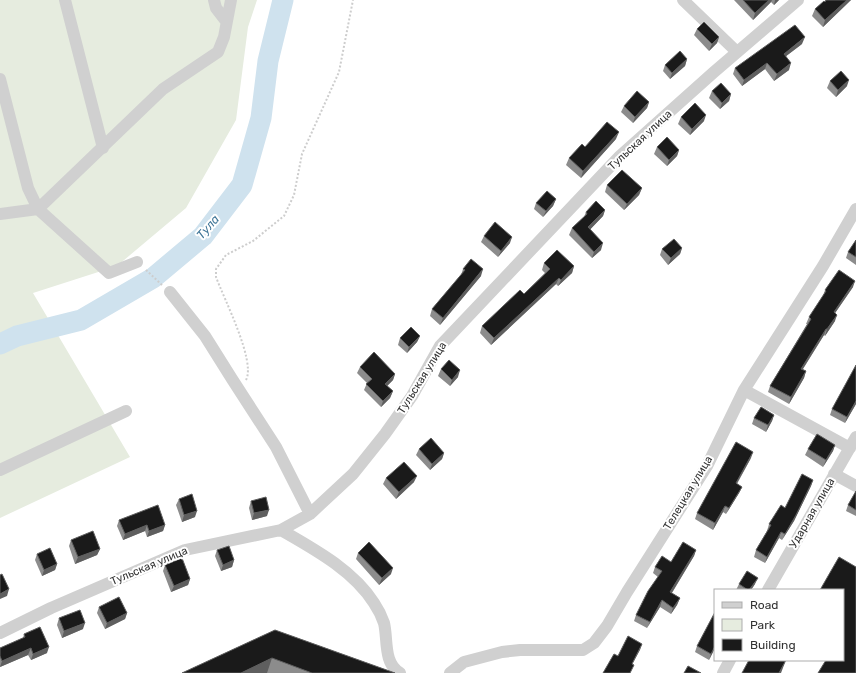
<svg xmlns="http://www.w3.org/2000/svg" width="856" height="673" viewBox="0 0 856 673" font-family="Rubik,sans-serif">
<rect width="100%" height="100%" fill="#fff"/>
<path fill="#e6ecdf" d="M0,0H257L248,27L236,120L186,208L117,266L33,293L130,457L0,518Z"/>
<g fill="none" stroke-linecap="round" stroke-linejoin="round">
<path stroke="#cfe2ee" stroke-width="21" d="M0,344L17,336L81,320L153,278L203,236L242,185L261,118L268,61L283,0"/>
<path stroke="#cdcdcd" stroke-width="2" stroke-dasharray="2 2" stroke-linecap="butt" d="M146,270L162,285
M246,380C256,361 224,299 216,277V269L226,255L253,241L284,216L294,195L302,154L339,72L353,0"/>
<path stroke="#d0d0d0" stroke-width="12" d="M65,0L103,148
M214,0L216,8L226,21
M683,0L737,52
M0,79L28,188L38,209L109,273L137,262
M0,214L38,209L163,89L218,52L224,37L231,0
M170,292L205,336L232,379L276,447L310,514
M744,390L850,448
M0,470L126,411
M834,474L856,486
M281,530C314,549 353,570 374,603C378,609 382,617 384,623C388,639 383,663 400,673
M768,590L856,437
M0,633L51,608L185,550L281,530L310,514L353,474L385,434L412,396L440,346L620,156L714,72L798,0
M450,673L464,662L502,652L520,650H583L594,643L607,626L627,592L707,466L744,390L823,266L856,209
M723,673L730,660"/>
</g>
<path fill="#8c8c8c" d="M734,0H779L774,5L771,2L753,20Z
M826,0H851L823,27L812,16L815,9Z
M697,29L719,37L717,43L709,51L694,35Z
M802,44L786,56L789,70L774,81L765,69L742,86L733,74L735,68Z
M687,59L685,66L670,79L663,71L665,65Z
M830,81L847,86L836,97L827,88Z
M712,91L731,94L729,101L720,109L709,98Z
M649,102L647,108L633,123L621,112L624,106Z
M681,117L704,121L690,135L678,124Z
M616,139L581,178L566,165L569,158Z
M657,147L679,150L677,156L667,166L654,154Z
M607,185L642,188L639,195L624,210L605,192Z
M556,199L553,206L543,217L534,209L536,203Z
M605,210L603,216L590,229L601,250L592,258L569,235L572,228L584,217L586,212Z
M484,236L510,243L498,257L481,242Z
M856,240V265L846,258L848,252Z
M682,248L680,254L668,265L660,255L662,249Z
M544,263L574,266L572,273L558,286L556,284L491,345L480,333L482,326L524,294L545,273L542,270Z
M463,269L481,276L440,325L430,316L432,309L461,275Z
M853,287L835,313V321L825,336L824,335L803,369L806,371L804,378L789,404L768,392L770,386L807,324H806L809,317L823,296L825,290Z
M420,336L417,342L407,353L398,345L400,338Z
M360,367L395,374L393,380L387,386L393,391L390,398L381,407L364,390L367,383L357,373Z
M441,369L458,377L450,386L438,376Z
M856,404L845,423L830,415L832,409Z
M774,415L772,421L766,432L752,424L754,418Z
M835,445L833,451L823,467L805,455L808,449Z
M419,449L444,453L442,459L430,470L416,455Z
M751,458L737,484L742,487L739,493L726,514L723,512L713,530L695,519L697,513Z
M386,478L414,482L396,499L383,484Z
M813,480L811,486L794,521L782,540L779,538L765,563L754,557L756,550L767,531L769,524Z
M856,491V516L846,511L848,505Z
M179,499L195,517L182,522L176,505Z
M251,501L267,516L252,520L249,508Z
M119,520L165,525L163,531L147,537L145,531L123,540L117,526Z
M71,540L100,549L97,555L75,564L69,546Z
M217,550L234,560L232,567L221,571L215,556Z
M696,550L694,556L672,593L680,598L677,605L671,614L660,607L647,628L634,621L636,615L658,577L653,573L655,567L671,562Z
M358,553L391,574L379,585L356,559Z
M37,554L57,564L55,570L42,576L35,560Z
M165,565L190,579L188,585L171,592L163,571Z
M739,584H755L751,590H736Z
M99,607L127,613L125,619L105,629L97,613Z
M59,618L83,629L62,638L57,625Z
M275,630L395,673H182Z
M24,634L47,653L31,660L28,655L0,667V648L23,638Z
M697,646L715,648L709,660L695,652Z"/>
<path fill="#5f5f5f" d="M769,0H772L771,2L753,20L755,13Z
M775,0H779L774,5Z
M847,0H851L823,27L825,20Z
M719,37L717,43L709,51L712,44Z
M805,37L802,44L781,60L784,54Z
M687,59L685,66L670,79L672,73Z
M767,63L765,69L742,86L744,80Z
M791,63L789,70L774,81L777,74Z
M849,80L847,86L836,97L838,90Z
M731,94L729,101L720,109L722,103Z
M649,102L647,108L633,123L635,117Z
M706,115L704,121L690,135L692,129Z
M619,132L616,139L581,178L583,171Z
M679,150L677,156L667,166L669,160Z
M642,188L639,195L624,210L627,204Z
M556,199L553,206L543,217L546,211Z
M605,210L603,216L586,234L588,227Z
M512,237L510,243L498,257L501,251Z
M603,243L601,250L592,258L594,252Z
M682,248L680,254L668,265L671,258Z
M574,266L572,273L558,286L561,280Z
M483,269L481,276L440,325L443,318Z
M559,278L556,284L491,345L494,338Z
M855,281L853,287L831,319L834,312Z
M837,315L835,321L825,336L827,329Z
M826,329L824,335L799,375L801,369Z
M420,336L417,342L407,353L409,347Z
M460,370L458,377L450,386L452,380Z
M806,371L804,378L789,404L791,397Z
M395,374L393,380L383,390L385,384Z
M393,391L390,398L381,407L383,401Z
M856,401V404L845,423L847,417Z
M774,415L772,421L766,432L768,425Z
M835,445L833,451L823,467L826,460Z
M753,452L751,458L733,490L736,483Z
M444,453L442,459L430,470L432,464Z
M417,476L414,482L396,499L399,492Z
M813,480L811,486L794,521L782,540L785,534Z
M742,487L739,493L726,514L729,508Z
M725,506L723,512L713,530L715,523Z
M269,510L267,516L252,520L254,513Z
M197,511L195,517L182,522L184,515Z
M147,525L145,531L123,540L125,534Z
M165,525L163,531L147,537L149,531Z
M781,532L779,538L765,563L767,557Z
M100,549L97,555L75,564L78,557Z
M696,550L694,556L668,599L670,592Z
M234,560L232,567L221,571L223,565Z
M57,564L55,570L42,576L44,570Z
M393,568L391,574L379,585L382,578Z
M758,578L755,584L751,590H749Z
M190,579L188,585L171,592L174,586Z
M9,589L7,596L0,599V594Z
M680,598L677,605L671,614L673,608Z
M662,600L660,607L647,628L650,622Z
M127,613L125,619L105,629L107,623Z
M85,623L83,629L62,638L64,631Z
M642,644L640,650L629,670Z
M715,646V648L709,660L711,654Z
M49,647L47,653L31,660L33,654Z
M31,648L28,655L0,667L2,661Z
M272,658L267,673H241Z
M786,660L781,673H779Z"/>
<path fill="#1a1a1a" stroke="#5f5f5f" d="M743,0H769L755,13Z
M826,0H847L825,20L815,9L824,1L825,2Z
M704,22L719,37L712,44L697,29Z
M795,25L805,37L784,54L791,63L777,74L767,63L744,80L735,68Z
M680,51L687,59L672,73L665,65Z
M841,71L849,80L838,90L830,81Z
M721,83L731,94L722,103L712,91Z
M637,91L649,102L635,117L624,106Z
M695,103L706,115L692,129L681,117Z
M607,122L619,132L583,171L569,158L582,144L585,147Z
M667,137L679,150L669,160L657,147Z
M622,170L642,188L627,204L607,185Z
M547,191L556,199L546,211L536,203Z
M596,201L605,210L588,227L603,243L594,252L572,228L587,214L586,212Z
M495,222L512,237L501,251L484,236Z
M674,239L682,248L671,258L662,249Z
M856,240V257L848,252Z
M557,250L574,266L561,280L559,278L494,338L482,326L520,290L524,294L550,269L544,263Z
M471,259L483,269L443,318L432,309L465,270L463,269Z
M839,270L855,281L834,312L837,315L827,329H826L801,369L806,371L791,397L770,386L811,319L809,317L826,291L825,290Z
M411,327L420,336L409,347L400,338Z
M374,352L395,374L385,384L393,391L383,401L366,384L372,379L360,367Z
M449,360L460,370L452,380L441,369Z
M856,365V401L847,417L832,409Z
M761,407L774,415L768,425L754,418Z
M817,434L835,445L826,460L808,449Z
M431,438L444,453L432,464L419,449Z
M736,442L753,452L736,483L742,487L729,508L725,506L715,523L697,513Z
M404,462L417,476L399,492L386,478Z
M802,474L813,480L796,515L785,534L781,532L767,557L756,550L771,525L769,524L781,505L785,508Z
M856,491V510L848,505Z
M192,494L197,511L184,515L179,499Z
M266,497L269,510L254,513L251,501Z
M158,505L165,525L149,531L147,525L125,534L119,520Z
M93,531L100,549L78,557L71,540Z
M369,542L393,568L382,578L358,553Z
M683,542L696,550L670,592L680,598L673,608L662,600L650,622L636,615L648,591L662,571L655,567L662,556L671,562Z
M229,546L234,560L223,565L217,550Z
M50,548L57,564L44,570L37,554Z
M839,557L856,567V673H818L826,660H843V590H820Z
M182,558L190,579L174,586L165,565Z
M747,571L758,578L749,590H748L739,584Z
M2,574L9,589L0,594V575Z
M119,597L127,613L107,623L99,607Z
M80,610L85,623L64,631L59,618Z
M715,612V646L711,654L697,646Z
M40,627L49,647L33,654L31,648L2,661L0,656V648L25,637L24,634Z
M275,630L395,673H312L272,658L241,673H182Z
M628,636L642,644L632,664L634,665L630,673H603L614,654L618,656Z
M749,660H786L779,673H742Z
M688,666L701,673H684Z"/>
<g text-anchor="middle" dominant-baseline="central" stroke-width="4" stroke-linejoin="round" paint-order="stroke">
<g font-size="11" fill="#333" stroke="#fff">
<text transform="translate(640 140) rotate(-43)">Тульская улица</text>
<text transform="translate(422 378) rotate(-58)">Тульская улица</text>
<text transform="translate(688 493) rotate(-59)">Телецкая улица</text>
<text transform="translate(812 513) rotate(-60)">Ударная улица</text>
<text transform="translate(149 566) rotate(-23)">Тульская улица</text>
</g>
<g font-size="12" font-style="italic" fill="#3f7597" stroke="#fff">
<text transform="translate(208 227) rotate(-49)">Тула</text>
</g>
</g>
<rect x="714" y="589" width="130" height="72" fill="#ffffff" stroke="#adadad"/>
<rect x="722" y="602" width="20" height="6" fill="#d0d0d0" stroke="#adadad"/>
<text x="750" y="609" font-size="12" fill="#333333">Road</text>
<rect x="722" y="619" width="20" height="12" fill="#e6ecdf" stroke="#adadad"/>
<text x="750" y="629" font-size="12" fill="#333333">Park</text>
<rect x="722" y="639" width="20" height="12" fill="#1a1a1a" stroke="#adadad"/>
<text x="750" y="649" font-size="12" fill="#333333">Building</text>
</svg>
